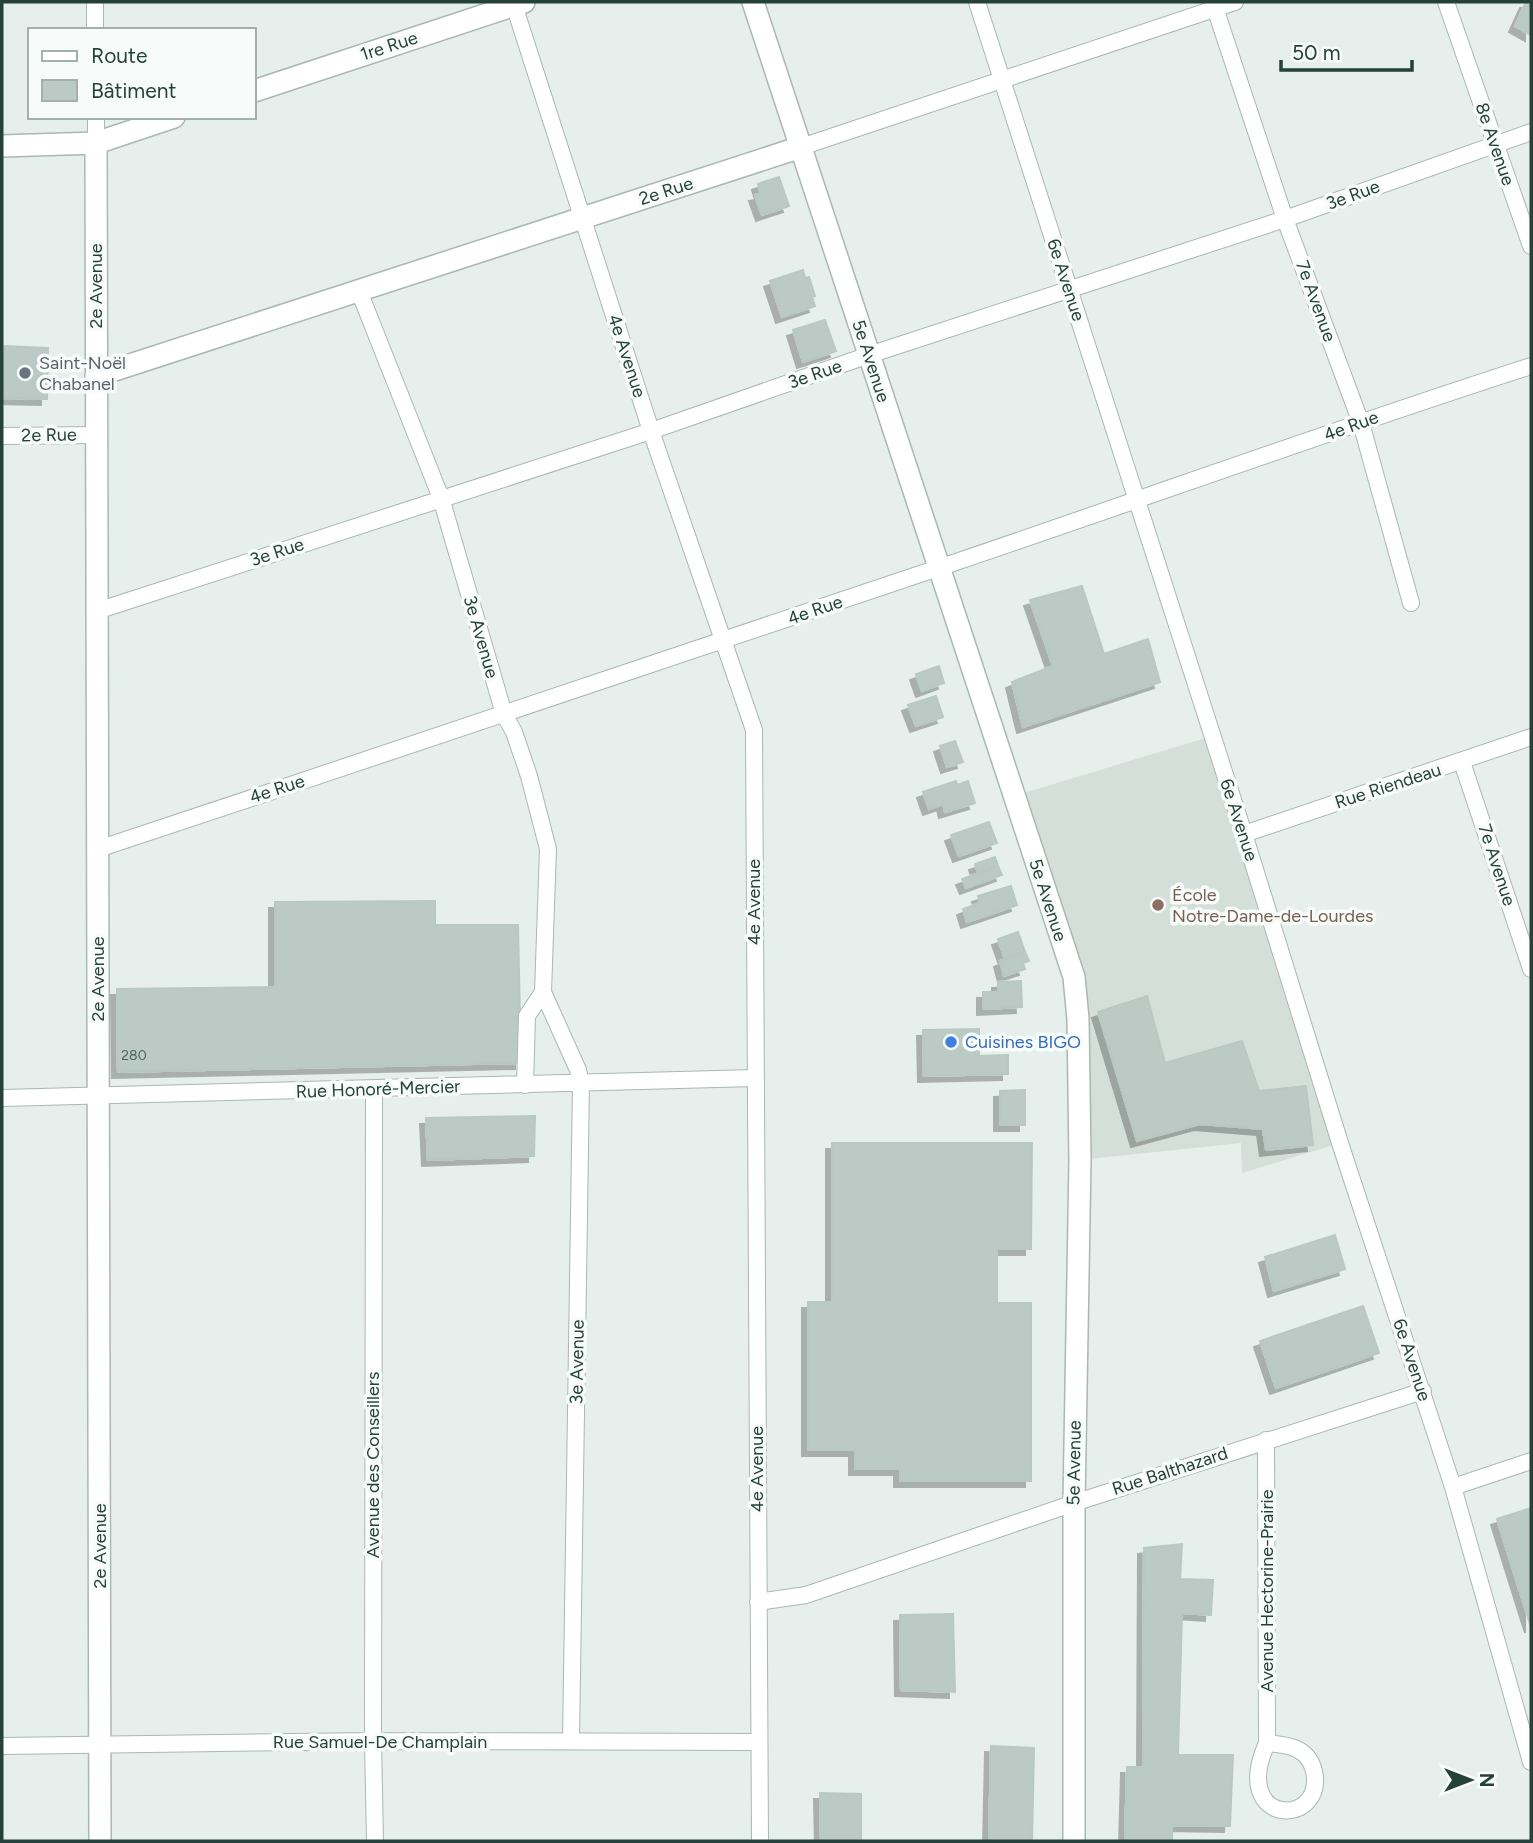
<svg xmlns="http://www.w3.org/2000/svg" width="1533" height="1843" viewBox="0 0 1533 1843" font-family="Figtree,sans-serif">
<defs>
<filter id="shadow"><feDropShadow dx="-6" dy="6" stdDeviation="0" flood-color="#0004"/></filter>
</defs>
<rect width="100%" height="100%" fill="#e6efeb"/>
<path fill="#d4dfda" d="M1212,736L1340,1143L1242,1173L1241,1143L1080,1160L1078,1019L1014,796Z"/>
<path fill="#bbcac4" stroke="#b8c9c2" stroke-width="2" filter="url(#shadow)" d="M1526,2H1531V35L1515,26Z
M779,177L789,206L762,215L755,195L761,194L758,184Z
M803,270L805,278L809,277L815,296L812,297L815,306L782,317L770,281Z
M825,320L836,351L803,362L793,330Z
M2,346L48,348L47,399L2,398Z
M1082,586L1104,654L1148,639L1160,682L1023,727L1012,682L1053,666L1030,600Z
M939,666L944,683L922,691L916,674Z
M936,696L943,717L916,726L908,705Z
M955,741L963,762L947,767L940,746Z
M956,781L957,785L968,781L975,803L945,812L943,804L929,809L923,792Z
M989,822L997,843L959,856L951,835Z
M995,857L998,866L978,873L975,864Z
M998,866L1002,875L966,888L962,879Z
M1011,886L1017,905L967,922L963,909L980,903L978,896Z
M435,901V925H518L521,1063L118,1072L117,989L275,987V902Z
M1018,932L1025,952L1005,959L998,939Z
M1025,952L1029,961L1023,963L1025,969L1004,976L1000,961Z
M1021,981L1022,1007L983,1009V992H998V982Z
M1147,996L1165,1063L1242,1041L1259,1091L1306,1086L1313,1145L1266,1150L1263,1129L1200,1124L1137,1141L1098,1012Z
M979,1029V1056L1008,1055V1074L924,1076L923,1030Z
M1025,1090V1125H1000V1091Z
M535,1116L534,1156L428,1160L426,1118Z
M832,1143H1032L1031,1249H997V1303H1031V1481H900V1469H855V1450H808V1302H832Z
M1335,1235L1345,1269L1274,1291L1265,1257Z
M1363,1306L1379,1353L1276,1388L1260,1341Z
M1531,1508V1627L1497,1519Z
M1182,1544L1180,1579L1213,1580L1211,1615L1182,1613L1178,1755H1233L1230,1826L1172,1825V1841H1125L1127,1767H1143L1144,1548Z
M953,1614L955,1692L901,1690L900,1615Z
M991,1746L1034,1748L1032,1841H989Z
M820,1793L861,1794V1841H821Z"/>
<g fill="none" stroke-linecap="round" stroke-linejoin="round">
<g stroke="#a8b8b2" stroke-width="18">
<path id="minor" d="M95,2V30
M513,2L651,431L754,730L760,1841
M977,2L1244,834L1340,1143L1453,1487L1531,1762
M1213,2L1285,219L1361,423L1411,603
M1446,2L1531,246
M96,117V143
M801,147L1235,2
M359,291L441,498L504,714L514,732L529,776L548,849L543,992L578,1070L581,1083L571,1741
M2,436L96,435
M97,611L651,431L869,355L1285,219L1531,132
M1462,762L1531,969
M1244,834L1531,737
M98,849C384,754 670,660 956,562C1148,497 1338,428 1531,366
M525,1085L527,1016L543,992
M374,1089L373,1741L375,1841
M2,1098L755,1078
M1266,1440L1267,1743C1229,1827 1326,1828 1314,1771C1308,1747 1288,1745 1267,1743
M1453,1487L1531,1461
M758,1602L806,1595L1074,1503L1423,1391
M2,1746L373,1741L758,1742"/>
</g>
<g stroke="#a8b8b2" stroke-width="24">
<path id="tertiary" d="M753,2L1074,977L1078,1019L1080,1160L1074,1503V1841
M254,91L524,2
M96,143L100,1841
M2,146L96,143L174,117
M96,376L801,147"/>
</g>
<use href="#minor" stroke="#fff" stroke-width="16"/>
<use href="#tertiary" stroke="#fff" stroke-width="21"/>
</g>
<circle fill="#6b7280" stroke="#f7fbf9" stroke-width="2.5" cx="25" cy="373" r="7"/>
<circle fill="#8d6e63" stroke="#f7fbf9" stroke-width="2.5" cx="1158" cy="905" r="7"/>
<circle fill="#3f7fe0" stroke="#f7fbf9" stroke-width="2.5" cx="951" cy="1042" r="7"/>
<g text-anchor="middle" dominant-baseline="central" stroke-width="7" stroke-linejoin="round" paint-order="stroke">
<g font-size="14" fill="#4a645c">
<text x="134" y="1055">280</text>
</g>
<g font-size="18" fill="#24423a" stroke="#f7fbf9">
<text transform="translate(389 46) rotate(-18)">1re Rue</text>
<text transform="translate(1495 144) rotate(71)">8e Avenue</text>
<text transform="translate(666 191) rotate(-18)">2e Rue</text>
<text transform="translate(1353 195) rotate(-20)">3e Rue</text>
<text transform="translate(1066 280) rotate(72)">6e Avenue</text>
<text transform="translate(96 286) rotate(-90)">2e Avenue</text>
<text transform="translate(1316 301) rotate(70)">7e Avenue</text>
<text transform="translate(627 356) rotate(72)">4e Avenue</text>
<text transform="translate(871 361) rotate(72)">5e Avenue</text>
<text transform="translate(815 374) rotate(-19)">3e Rue</text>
<text transform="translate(1351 426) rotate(-20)">4e Rue</text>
<text transform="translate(49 435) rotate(-1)">2e Rue</text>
<text transform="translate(277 552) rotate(-18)">3e Rue</text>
<text transform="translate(815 610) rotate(-19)">4e Rue</text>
<text transform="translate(481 637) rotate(74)">3e Avenue</text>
<text transform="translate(1388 786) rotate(-18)">Rue Riendeau</text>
<text transform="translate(277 789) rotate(-18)">4e Rue</text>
<text transform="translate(1239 820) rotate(72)">6e Avenue</text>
<text transform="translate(1497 865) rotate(72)">7e Avenue</text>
<text transform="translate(1048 900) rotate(72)">5e Avenue</text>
<text transform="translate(754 902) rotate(-90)">4e Avenue</text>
<text transform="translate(98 979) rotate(-90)">2e Avenue</text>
<text transform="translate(378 1089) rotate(-2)">Rue Honoré-Mercier</text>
<text transform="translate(1412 1360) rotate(72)">6e Avenue</text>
<text transform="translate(577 1362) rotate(-89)">3e Avenue</text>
<text transform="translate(1074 1463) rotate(-89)">5e Avenue</text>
<text transform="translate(373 1465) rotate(-90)">Avenue des Conseillers</text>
<text transform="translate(757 1469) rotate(-90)">4e Avenue</text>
<text transform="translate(1170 1471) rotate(-18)">Rue Balthazard</text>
<text transform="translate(100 1546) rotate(-90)">2e Avenue</text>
<text transform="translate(1267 1591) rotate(-90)">Avenue Hectorine-Prairie</text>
<text x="380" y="1742">Rue Samuel-De Champlain</text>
</g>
<g font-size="18" fill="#5b616d" stroke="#f7fbf9" text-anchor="start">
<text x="39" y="363">Saint-Noël<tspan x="39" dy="21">Chabanel</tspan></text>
</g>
<g font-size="18" fill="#785e54" stroke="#f7fbf9" text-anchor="start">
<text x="1172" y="895">École<tspan x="1172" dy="21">Notre-Dame-de-Lourdes</tspan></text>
</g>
<g font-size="18" fill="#366cbe" stroke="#f7fbf9" text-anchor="start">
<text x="965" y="1042">Cuisines BIGO</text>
</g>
</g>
<rect width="1533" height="1843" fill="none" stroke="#24423a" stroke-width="7"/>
<rect x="28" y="28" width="228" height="91" fill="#f7fbf9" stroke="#a3b1ad" stroke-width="2"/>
<rect x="42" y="51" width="35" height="10" fill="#ffffff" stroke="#a3b1ad" stroke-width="2"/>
<text x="91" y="63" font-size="21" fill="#24423a">Route</text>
<rect x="42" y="80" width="35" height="21" fill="#bbcac4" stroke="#a3b1ad" stroke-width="2"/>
<text x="91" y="98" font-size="21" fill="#24423a">Bâtiment</text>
<g transform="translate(1470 1780) rotate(90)" stroke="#f7fbf9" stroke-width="5" paint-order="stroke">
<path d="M0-5L12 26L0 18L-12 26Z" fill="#24423a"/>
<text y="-10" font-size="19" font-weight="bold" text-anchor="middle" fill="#24423a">N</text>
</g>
<path d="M1281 60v10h131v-10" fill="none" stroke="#24423a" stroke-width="3.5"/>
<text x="1292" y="60" font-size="21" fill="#24423a" stroke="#f7fbf9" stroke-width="5" paint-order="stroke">50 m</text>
</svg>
